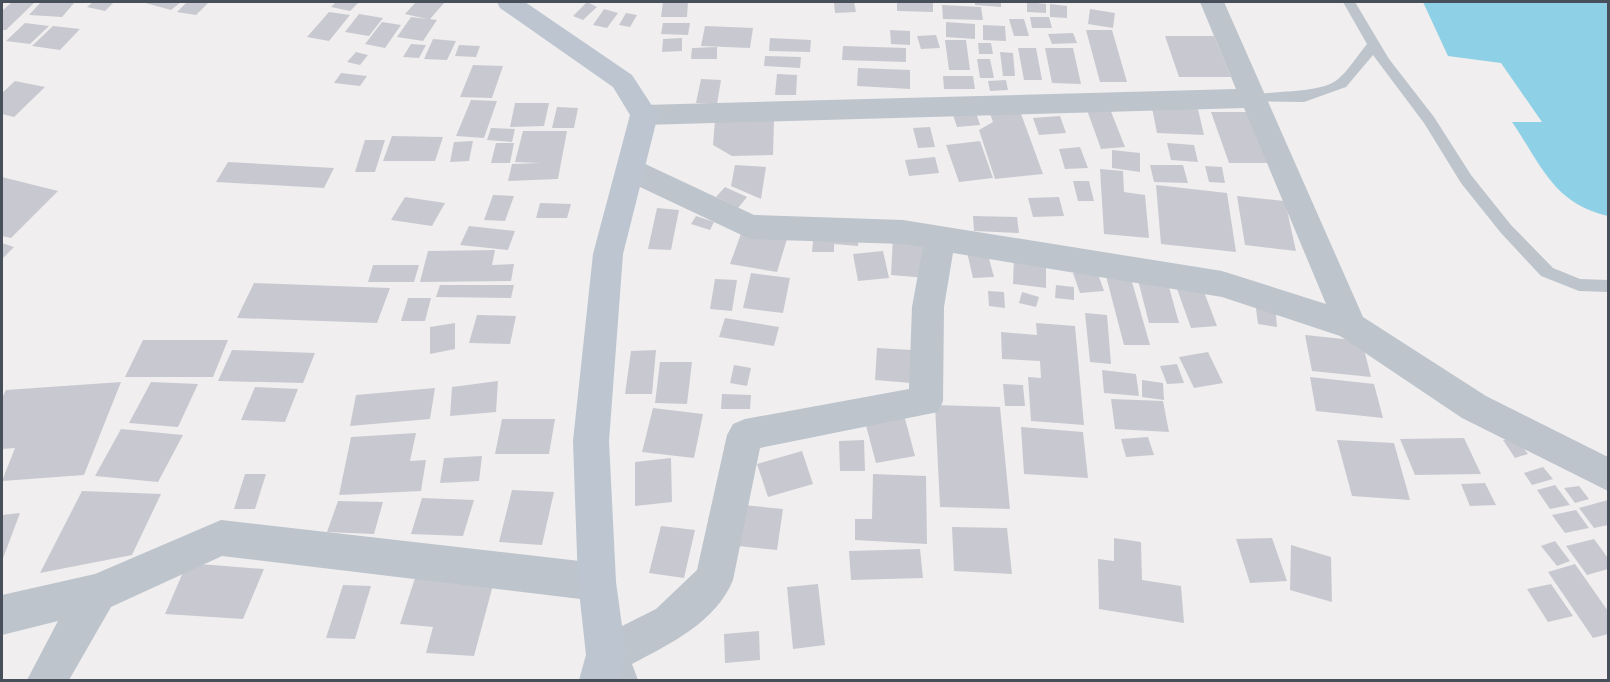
<svg xmlns="http://www.w3.org/2000/svg" width="1610" height="682" viewBox="0 0 1610 682" font-family="Poppins,sans-serif">
<rect width="100%" height="100%" fill="#f0eeee"/>
<path fill="#8ed0e5" d="M1423,2H1608V216C1553,203 1542,166 1512,122H1542L1501,63L1448,56Z"/>
<path fill="#c8c9d0" d="M12,2H35L6,30H2V11Z
M41,2H75L62,17L29,15Z
M93,2H114L105,11L87,7Z
M142,2H181L171,10Z
M187,2H209L196,15L177,12Z
M336,2H359L350,11L331,7Z
M416,2H445L430,19L437,20L423,41L397,37L411,17L427,19L405,14Z
M587,2L597,7L583,20L573,16Z
M663,2H688L687,17H661Z
M854,2L856,12L835,13L834,3Z
M897,2H933V12L897,11Z
M975,2H1001V7L975,5Z
M1027,2L1046,4V13L1027,12Z
M1050,4L1067,6V18L1050,17Z
M942,5L981,7L983,20L943,19Z
M604,9L618,13L607,28L593,25Z
M1090,9L1115,13L1113,28L1088,24Z
M329,12L350,15L329,41L307,37Z
M626,13L637,15L630,27L619,25Z
M359,14L383,18L369,36L345,32Z
M1030,17H1049L1052,28H1032Z
M1009,19H1024L1029,36H1014Z
M382,22L401,25L385,48L365,44Z
M946,22L975,24V39L946,37Z
M25,23L49,26L30,44L6,41Z
M663,23H690L688,35L661,34Z
M983,25L1005,26L1006,41L983,40Z
M53,26L80,29L60,50L32,46Z
M705,26L753,28L750,48L701,46Z
M890,30L910,31V45L891,44Z
M1086,30H1112L1127,82H1100Z
M1073,33L1077,43L1052,44L1048,34Z
M936,35L940,48L921,49L917,36Z
M1165,36H1214L1231,77H1179Z
M682,38V51L662,52L663,39Z
M770,38L811,40L810,52L769,51Z
M433,39L456,41L447,60L424,59Z
M945,40H966L970,70H949Z
M978,43H991L993,54H979Z
M411,44L426,45L419,58L403,57Z
M459,45L480,46L476,57L455,56Z
M843,46L906,48V62L842,60Z
M717,47V59H691L692,48Z
M1018,48H1036L1042,80H1024Z
M1045,48H1073L1081,84L1052,83Z
M356,52L368,55L360,65L347,62Z
M1000,52L1013,53L1015,76H1003Z
M765,56L801,57L800,68L764,66Z
M977,59H990L994,78H980Z
M473,65L503,66L492,98L460,97Z
M858,68L910,70V89L857,86Z
M341,73L367,76L360,86L334,83Z
M777,74L797,75L796,95H775Z
M943,76H973L975,89H944Z
M701,79L721,80L717,104L696,103Z
M1006,80L1008,90L990,91L988,81Z
M15,81L45,87L14,117L2,114V93Z
M471,100L497,101L484,138L456,136Z
M515,103H549L544,126L510,127Z
M1151,103L1197,105L1204,135L1157,133Z
M557,107L578,108L574,128H552Z
M975,109L980,125L957,127L952,112Z
M1110,109L1125,147L1101,149L1087,110Z
M1020,111L1043,174L995,179L979,130L993,122L990,114Z
M1211,112H1249L1269,163H1229Z
M1060,116L1066,133L1039,135L1033,118Z
M715,120H774L773,155L732,156L713,145Z
M930,127L935,147L918,148L913,128Z
M491,128L515,129L512,142L487,140Z
M523,131H567L558,179L508,181L512,164L540,163L515,162Z
M392,136L443,137L435,161H383Z
M365,140H385L375,172H355Z
M473,141L469,161L450,162L454,142Z
M980,141L993,178L959,182L946,145Z
M496,143H514L510,163H491Z
M1167,143L1194,145L1198,162L1171,160Z
M1080,147L1088,168L1065,169L1059,149Z
M1112,150L1140,153V172L1112,168Z
M935,157L939,173L909,176L905,160Z
M228,162L334,168L324,188L216,182Z
M735,165L766,167L761,199L731,186Z
M1150,165H1183L1188,183L1154,182Z
M1205,166L1222,167L1225,183L1209,182Z
M1100,169L1123,171L1124,192L1145,195L1149,238L1104,234Z
M2,177L58,191L11,238L2,236Z
M1073,181H1089L1094,201H1078Z
M1156,185L1227,193L1236,252L1161,244Z
M725,187L747,197L738,208L716,197Z
M493,195L514,196L505,221L484,220Z
M1237,196L1285,201L1296,251L1245,245Z
M405,197L445,203L432,226L391,220Z
M1059,197L1064,216L1033,217L1028,198Z
M540,203L571,204L567,218H536Z
M657,208L679,210L671,250L648,249Z
M696,216L714,222L710,230L691,224Z
M973,216L1017,217L1019,233L974,231Z
M469,226L515,231L508,250L460,245Z
M742,231L787,239L777,272L730,264Z
M859,236L858,246L834,244V252H812L813,241Z
M893,237L928,240L927,278L891,275Z
M2,243L14,247L2,259Z
M495,250L492,265L514,264L511,281L420,282L428,251Z
M883,251L889,278L858,281L853,254Z
M987,251L994,277L973,278L967,252Z
M1014,257L1046,261V288L1013,284Z
M373,265H419L414,282H368Z
M1097,271L1104,291L1080,293L1073,273Z
M751,273L790,278L783,313L743,308Z
M1130,275L1150,345H1124L1106,276Z
M715,279L737,280L732,311L710,309Z
M1138,280H1167L1179,323H1149Z
M254,283L390,288L377,323L237,318Z
M1201,284L1217,326L1191,328L1176,286Z
M440,285H514L511,298L436,297Z
M1056,285L1074,287V300L1055,298Z
M988,291L1004,292L1005,308L989,306Z
M1022,292L1039,297L1036,307L1019,303Z
M408,298H431L425,321H401Z
M1255,301L1275,303L1277,327L1258,324Z
M1085,313L1107,315L1111,364L1090,362Z
M477,315L516,316L510,344L469,343Z
M725,318L779,327L774,346L719,337Z
M455,323V349L430,354V327Z
M1036,323L1075,326L1084,425L1031,421L1028,377L1041,378L1040,361L1002,359L1001,332L1037,335Z
M1305,335L1362,341L1371,377L1312,371Z
M143,340H228L213,377H125Z
M877,348L912,350L911,383L875,380Z
M232,350L315,353L303,383L218,381Z
M656,350L652,394H625L631,351Z
M1208,352L1223,383L1194,388L1179,357Z
M660,362H692L687,404L655,403Z
M1177,364L1184,383L1167,384L1160,366Z
M734,365L751,368L747,386L730,383Z
M1102,370L1136,374L1139,396L1104,393Z
M1310,377L1374,384L1383,418L1316,411Z
M1142,380L1163,383L1164,400L1142,397Z
M498,381L496,412L450,416L452,387Z
M121,382L84,475L2,481L15,448L2,449V398L6,390Z
M151,382L198,384L178,427L129,423Z
M1003,384L1023,385L1025,406H1005Z
M255,387L298,389L285,422L241,420Z
M435,388L430,419L350,426L356,395Z
M722,394L751,395L750,409H721Z
M1111,399L1163,401L1169,432L1115,429Z
M935,405L1000,407L1010,509L940,507Z
M653,408L703,414L694,458L642,452Z
M903,411L915,456L876,463L864,418Z
M502,419H555L549,454H495Z
M1021,427L1083,432L1088,478L1024,474Z
M121,429L183,435L158,482L95,476Z
M416,433L410,461L426,460L421,491L339,495L351,437Z
M1148,437L1154,455L1126,457L1121,439Z
M1464,438L1481,474L1415,475L1400,439Z
M1516,438L1528,454L1515,458L1503,440Z
M864,440L865,471H840L839,441Z
M1337,440L1394,443L1410,500L1352,496Z
M802,451L813,484L768,497L757,464Z
M482,456L479,481L440,483L444,458Z
M671,458L672,502L635,506V462Z
M1543,467L1553,479L1532,485L1524,473Z
M245,474H266L255,509H234Z
M873,474L926,476L927,544L855,540V519H872Z
M1485,483L1496,505L1470,506L1461,484Z
M1555,485L1570,505L1550,509L1537,490Z
M1579,486L1589,499L1575,503L1564,488Z
M512,490L554,492L542,545L499,542Z
M82,491L161,494L132,555L40,573Z
M422,498L474,500L463,536L411,534Z
M1608,500V525L1594,528L1579,508Z
M338,501L383,502L374,534L327,532Z
M743,505L783,509L777,550L738,546Z
M1576,510L1589,528L1565,533L1552,515Z
M20,513L2,561V515Z
M661,526L695,530L684,578L649,573Z
M952,527L1007,528L1012,574L954,571Z
M1114,538L1141,542L1142,580L1181,586L1184,623L1099,609L1098,559L1114,561Z
M1272,538L1287,581L1250,583L1236,539Z
M1594,539L1608,558V569L1587,575L1566,546Z
M1555,541L1570,561L1557,566L1541,546Z
M1291,545L1331,557L1332,602L1290,590Z
M920,549L923,578L851,580L849,551Z
M187,563L264,569L243,619L165,614Z
M1575,564L1608,611V634L1593,638L1548,572Z
M418,569L496,574L474,656L426,653L433,627L400,624Z
M818,584L825,645L793,649L787,587Z
M1551,584L1573,616L1548,622L1527,589Z
M343,585L371,586L355,639L326,638Z
M759,631L760,660L725,663L724,634Z"/>
<g fill="none" stroke-linecap="round" stroke-linejoin="round">
<path fill="#bdc4cc" fill-rule="evenodd" d="M1343,2H1355L1389,59L1434,117L1471,175L1511,225L1553,268L1580,279L1608,280V292L1579,291L1541,276L1501,233L1461,183L1424,123L1373,55L1346,87L1304,102L1249,101L1247,98C1254,89 1316,96 1337,80C1348,71 1358,55 1367,44Z"/>
<path fill="#bdc4cc" fill-rule="evenodd" d="M1200,2H1224L1363,317L1486,396L1608,457V491L1462,418L1340,336L1222,297L953,253L944,307L943,401L938,412L760,448L733,580C716,622 670,644 632,664L638,680H597L586,655L592,641L656,609L697,570L727,435L733,424L745,419L909,389L912,307L923,247L903,244L750,239L621,178L617,170L621,162L631,159L641,162L754,215L903,220L1222,271L1326,304L1244,108L644,125L634,122L630,115L634,108L644,105L1236,89Z
M221,520L597,563L611,569L616,582L611,595L597,601L222,556L111,607L69,680H27L58,621L2,635V595L95,574Z"/>
<path fill="#bcc5d0" fill-rule="evenodd" d="M497,2H525L632,75L658,115L623,254L609,441L616,582L626,655L620,680H579L586,655L578,582L573,441L593,254L630,115L613,87L500,8Z"/>
</g>
<rect width="1610" height="682" fill="none" stroke="#47505a" stroke-width="6"/>
</svg>
